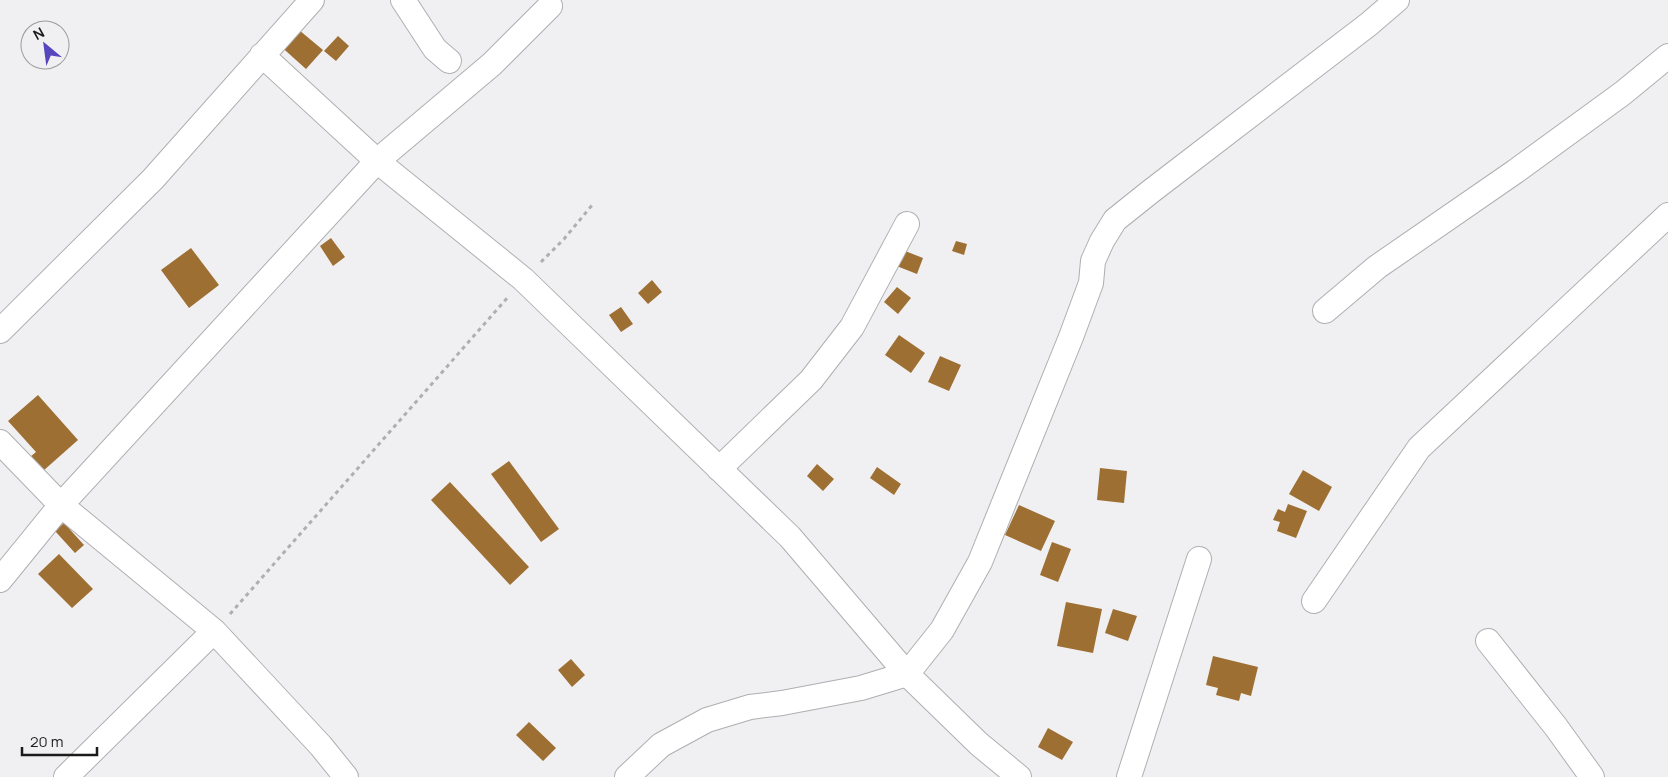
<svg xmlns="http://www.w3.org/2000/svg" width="1668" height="777" viewBox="0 0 1668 777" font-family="Manrope,sans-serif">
<rect width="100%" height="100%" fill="#f0f0f2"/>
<path fill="#9e6f32" d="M293,25L323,50L306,69L277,43Z
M338,36L349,46L336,61L324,51Z
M331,238L345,257L333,266L320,246Z
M956,241L967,244L964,255L952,251Z
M191,248L219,285L189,308L161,270Z
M900,249L923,258L917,274L894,265Z
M652,280L662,292L648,304L638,293Z
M897,287L911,298L898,314L884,302Z
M621,307L633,324L621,332L609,315Z
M899,335L925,353L911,373L885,355Z
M940,356L961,365L949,391L928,382Z
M38,395L78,440L43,471L30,457L36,452L8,421Z
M509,461L559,529L541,542L491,474Z
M817,464L834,479L823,491L807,476Z
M877,467L901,484L894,495L870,478Z
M1100,468L1127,471L1124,503L1097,500Z
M1303,470L1332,487L1319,511L1289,494Z
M450,482L529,567L510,585L431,500Z
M1288,504L1307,511L1296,538L1277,531L1280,522L1273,520L1278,509L1285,512Z
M1019,505L1055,521L1041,551L1005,535Z
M64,523L84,545L75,553L55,531Z
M1052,542L1071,549L1058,582L1040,575Z
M59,554L93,589L72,608L38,574Z
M1066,602L1102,609L1093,653L1057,646Z
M1113,609L1137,616L1128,641L1105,633Z
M1213,656L1258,667L1251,696L1241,693L1239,701L1216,695L1218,688L1206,685Z
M571,659L585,675L572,687L558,670Z
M529,722L556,748L543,761L516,735Z
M1048,728L1073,742L1062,760L1038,747Z"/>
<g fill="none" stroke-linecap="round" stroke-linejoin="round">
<g stroke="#afafb2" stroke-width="26">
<path id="minor" d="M403,0L435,49L449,61
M262,55L377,161L523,279L790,537L907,674L979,744L1019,777
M1325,311L1377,267L1516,171L1623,93L1668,56
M0,331L153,179L312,0
M0,442L61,505L214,631L321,746L346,777
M719,469L811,380L852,327L907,224
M0,580L61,505L377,161L492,64L550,6
M1314,601L1419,448L1668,215
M1488,641L1556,727L1592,777
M66,777L214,631
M627,777L661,745L707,720L750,707L782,703L861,688L907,674L942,630L980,562L1071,337L1091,283L1093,261L1102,241L1115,220L1150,192L1369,24L1397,0
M1129,777L1199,559"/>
</g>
<path stroke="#afafb0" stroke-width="3" stroke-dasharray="4 4" stroke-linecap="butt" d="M541,262L564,239L593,204
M230,614L508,297"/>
<use href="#minor" stroke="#fff" stroke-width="24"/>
</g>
<g transform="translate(45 45) rotate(331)"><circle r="24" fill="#f0f0f2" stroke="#9b9b9c"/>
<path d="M0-4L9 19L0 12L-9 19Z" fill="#5647bf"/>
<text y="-8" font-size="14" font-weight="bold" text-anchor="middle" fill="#1b1b1b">N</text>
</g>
<path d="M22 747v8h75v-8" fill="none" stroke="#1b1b1b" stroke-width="2.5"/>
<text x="30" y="747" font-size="15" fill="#1b1b1b" stroke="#f0f0f2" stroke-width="4" paint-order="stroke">20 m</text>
</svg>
